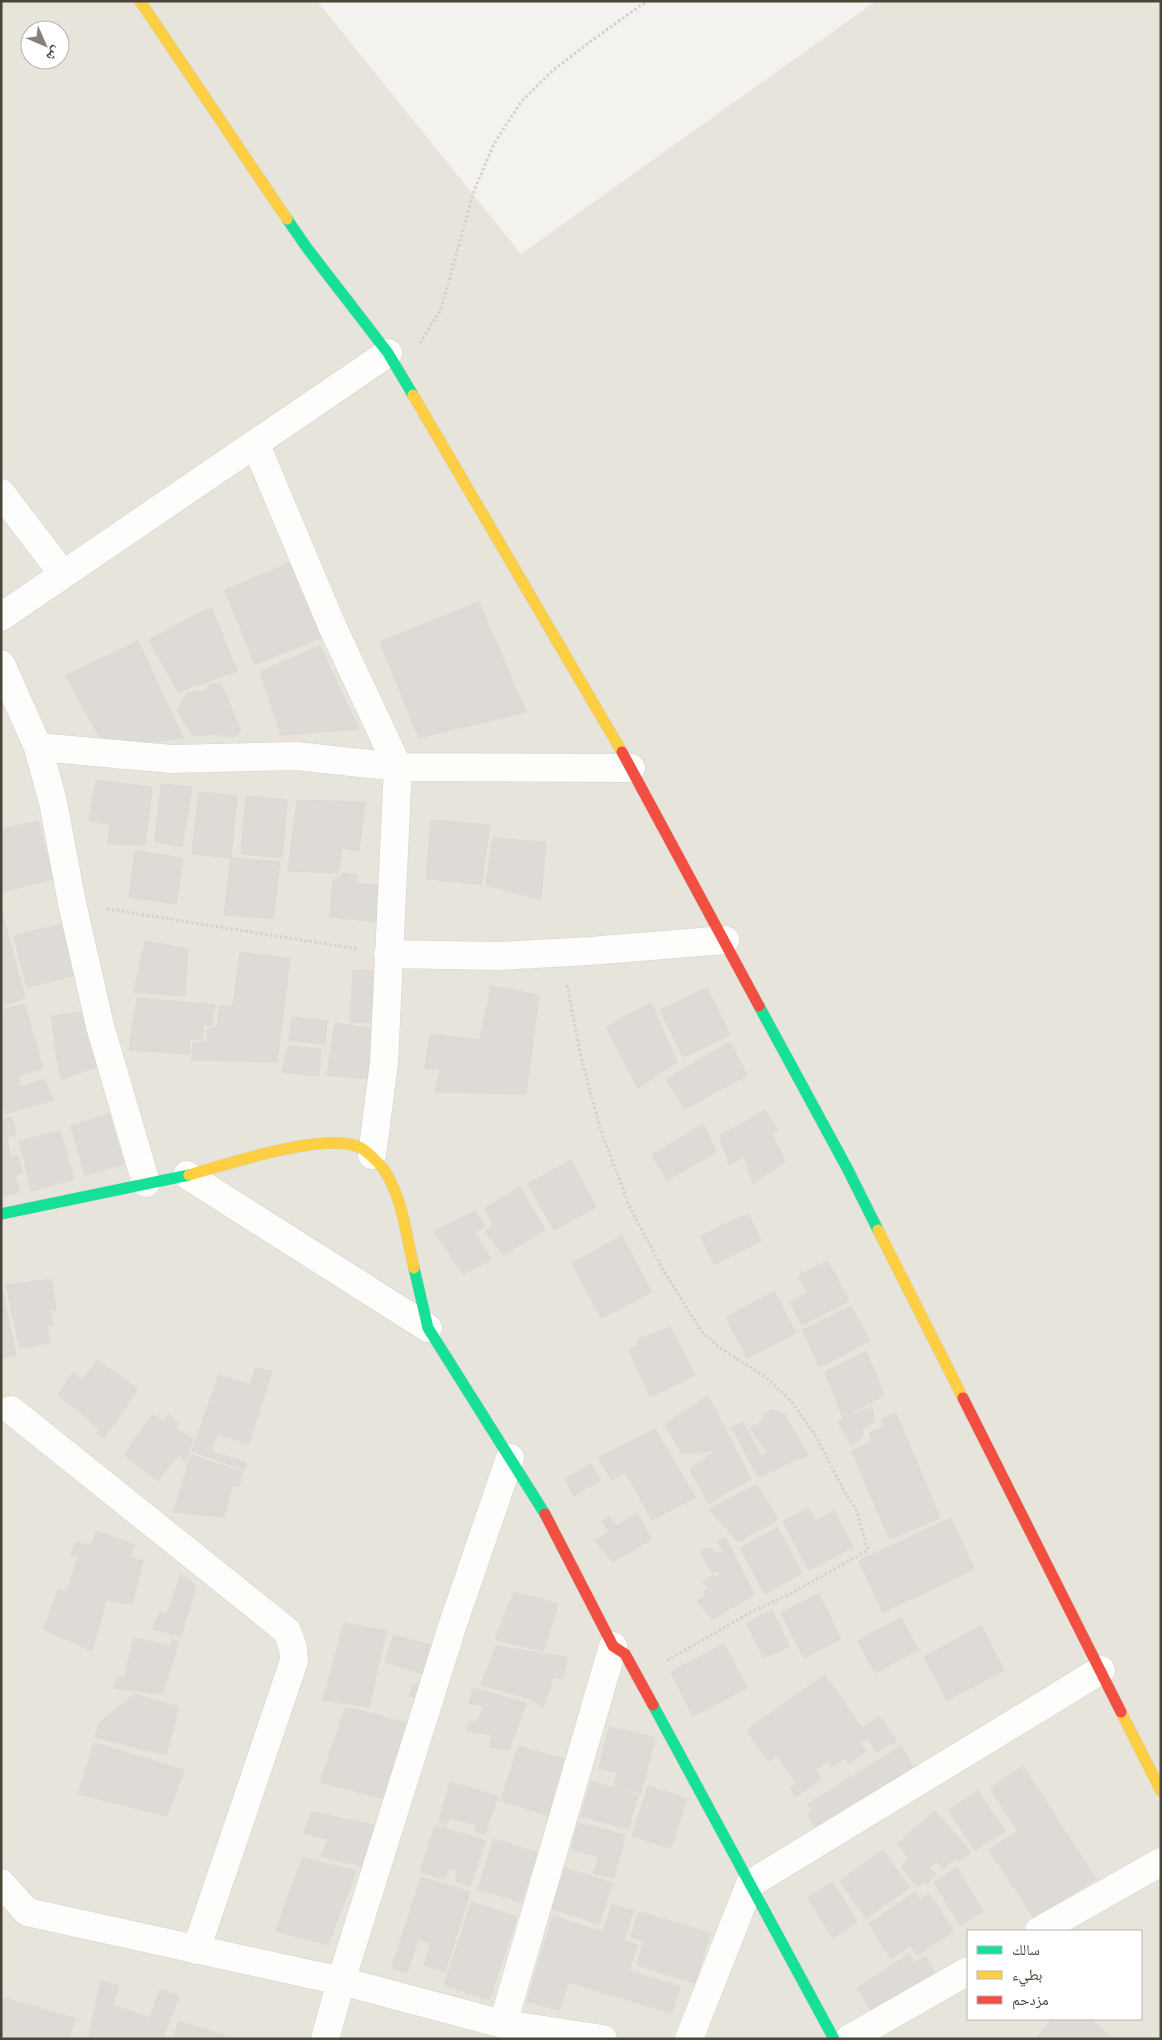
<svg xmlns="http://www.w3.org/2000/svg" width="1162" height="2040" viewBox="0 0 1162 2040" font-family="Cabin,'Noto Naskh Arabic',sans-serif">
<rect width="100%" height="100%" fill="#f4f2ee"/>
<path fill="#e7e4dc" fill-rule="evenodd" d="M1,1H317L521,254L876,1H1161V2039H1ZM30,30H60V60H30ZM968,1931H1141V2019H968Z"/>
<path fill="#dedbd6" stroke="#dcd9d4" d="M293,561L323,637L255,664L225,590Z
M479,602L526,712L419,738L380,642Z
M211,607L237,671L178,692L149,640Z
M138,641L183,738L105,748L66,676Z
M320,646L359,729L281,735L260,672Z
M221,683L241,732L233,737L216,734L193,736L177,710L186,694L206,690L210,685Z
M96,780L152,787L145,845L108,844L110,824L89,821Z
M161,784L192,787L182,847L155,841Z
M199,792L237,796L231,858L192,854Z
M246,796L287,800L282,858L241,854Z
M297,800L365,802L359,851L342,848L338,873L288,871Z
M431,820L490,825L481,884L426,879Z
M38,821L53,879L1,892V830Z
M493,838L546,842L541,899L486,885Z
M135,851L183,858L176,904L129,897Z
M231,858L280,862L273,919L224,915Z
M344,873L356,875L357,884L381,886L378,922L330,917L333,881Z
M1,909L25,998L1,1006Z
M67,922L80,974L27,987L14,936Z
M145,941L188,949L185,996L134,992Z
M240,952L290,959L277,1062L191,1060L193,1042H207L208,1029L217,1027L220,1006H233Z
M353,970L384,971L381,1023L350,1022Z
M491,986L539,995L526,1094L435,1092L440,1069L425,1068L430,1034L480,1040Z
M707,988L730,1035L683,1057L660,1010Z
M137,998L215,1005L211,1026L203,1024L202,1040L190,1039L189,1054L129,1050Z
M651,1003L677,1062L638,1088L606,1027Z
M24,1004L43,1068L19,1076V1088L44,1079L53,1100L5,1114L1,1101V1010Z
M87,1012L101,1065L62,1079L57,1059L51,1016Z
M292,1017L327,1021L325,1044L289,1040Z
M335,1023L377,1029L373,1079L327,1075Z
M730,1042L747,1075L685,1109L666,1079Z
M288,1046L321,1049L319,1076L282,1072Z
M765,1110L778,1131L771,1133L785,1161L753,1184L744,1156L729,1165L720,1136Z
M109,1114L124,1164L85,1175L71,1126Z
M12,1117L16,1133L7,1138L10,1156H18L22,1172L15,1176L20,1192L1,1197V1120Z
M703,1124L716,1152L667,1180L652,1155Z
M60,1131L74,1179L32,1191L19,1142Z
M571,1160L596,1207L554,1230L528,1184Z
M520,1187L545,1230L504,1255L485,1232L494,1224L484,1209Z
M474,1211L485,1225L474,1233L492,1259L463,1274L434,1231Z
M748,1214L761,1241L714,1264L700,1236Z
M622,1236L652,1292L601,1318L572,1263Z
M828,1261L849,1301L802,1325L791,1303L807,1292L798,1276Z
M51,1279L56,1310L50,1309L52,1326L47,1325L50,1343L20,1348L6,1285Z
M1,1285L16,1355L1,1359Z
M774,1292L796,1333L747,1358L726,1317Z
M851,1306L870,1341L819,1367L803,1330Z
M670,1327L695,1375L650,1397L629,1350L640,1345L637,1340Z
M866,1351L884,1395L843,1418L825,1372Z
M97,1360L138,1389L104,1438L97,1433L100,1429L58,1395L73,1373L82,1380Z
M255,1368L272,1371L249,1444L217,1434L211,1451L246,1463L244,1470L192,1451L219,1375L251,1385Z
M708,1396L751,1479L708,1503L690,1469L717,1450L682,1454L665,1424Z
M872,1407L874,1421L861,1430L863,1437L851,1444L837,1422Z
M770,1409L784,1414L808,1455L758,1477L732,1427L743,1422L761,1457L768,1453L750,1428L765,1419L762,1416Z
M896,1413L940,1518L889,1539L852,1451L872,1442L869,1433L885,1426L882,1419Z
M152,1415L163,1421L169,1415L179,1424L175,1428L193,1439L186,1462L179,1454L158,1481L124,1455Z
M655,1429L695,1497L652,1520L625,1471L612,1480L598,1458Z
M191,1455L242,1472L239,1486H232L224,1517L174,1512Z
M591,1464L600,1480L574,1496L565,1479Z
M757,1485L778,1519L738,1542L709,1509Z
M808,1508L815,1521L834,1511L853,1547L809,1570L783,1522Z
M637,1514L652,1539L612,1562L595,1541L609,1532L602,1522L609,1516L617,1526Z
M951,1518L974,1569L883,1612L859,1561Z
M778,1528L802,1573L765,1594L740,1548Z
M96,1531L135,1545L130,1557L143,1561L132,1604L106,1600L92,1651L44,1629L58,1590L67,1592L79,1555L70,1557L76,1542L91,1546Z
M725,1537L754,1595L712,1619L697,1601L706,1595L703,1592L709,1587L702,1583L713,1575L714,1579L721,1572L711,1571L700,1551L709,1548L717,1554L723,1550L717,1541Z
M181,1574L196,1586L181,1636L152,1629L160,1612L167,1615Z
M514,1592L558,1604L543,1651L495,1639Z
M819,1594L841,1639L804,1658L781,1613Z
M772,1610L789,1646L764,1658L746,1623Z
M901,1618L918,1650L875,1673L858,1641Z
M344,1623L386,1631L369,1707L323,1700Z
M981,1626L1004,1670L947,1700L924,1657Z
M394,1635L441,1648L424,1699L409,1696L413,1685L423,1682L424,1674L385,1662Z
M134,1638L171,1647L172,1639L179,1642L162,1694L113,1688L117,1677L124,1679Z
M724,1644L747,1688L693,1716L671,1672Z
M496,1646L567,1657L563,1678L553,1677L543,1708L529,1698L481,1685Z
M825,1675L862,1728L879,1716L897,1742L892,1745L890,1743L877,1753L867,1738L860,1742L866,1751L849,1763L845,1758L832,1767L828,1761L815,1770L821,1779L796,1797L790,1788L796,1783L777,1755L768,1761L746,1730Z
M473,1688L526,1703L509,1750L490,1747L492,1735L467,1731L469,1722H477L484,1706L469,1703Z
M134,1694L179,1707L166,1755L95,1737L99,1724Z
M346,1707L415,1725L392,1801L320,1782Z
M609,1727L655,1738L641,1793L614,1786L617,1772L599,1768Z
M94,1743L184,1770L167,1816L78,1794Z
M518,1746L564,1759L548,1815L501,1801Z
M901,1746L918,1774L820,1834L808,1814L813,1811L808,1804Z
M1023,1766L1096,1879L1034,1918L989,1850L1018,1831L990,1788Z
M591,1781L638,1795L628,1829L581,1816Z
M450,1782L498,1796L485,1834L475,1831L477,1825L452,1818L445,1825L439,1821Z
M648,1786L687,1799L671,1848L632,1836Z
M978,1791L1005,1831L975,1850L949,1810Z
M935,1811L971,1852L959,1862L956,1858L943,1869L937,1861L929,1867L936,1875L926,1884L924,1881L918,1887L901,1867L910,1859L897,1844Z
M312,1812L382,1827L371,1868L321,1856L328,1839L304,1833Z
M578,1823L625,1835L614,1878L594,1873L599,1857L571,1849Z
M435,1825L485,1841L470,1886L455,1880L458,1871L449,1868L445,1879L420,1872Z
M494,1839L537,1853L521,1902L478,1889Z
M883,1850L910,1888L866,1918L840,1881Z
M302,1858L356,1871L328,1945L276,1931Z
M565,1868L612,1883L599,1924L552,1909Z
M957,1868L983,1911L960,1925L934,1882Z
M421,1877L470,1892L445,1972L424,1965L431,1943L418,1939L407,1973L392,1968Z
M833,1882L857,1922L833,1937L808,1898Z
M915,1892L920,1900L929,1894L954,1931L917,1955L911,1945L891,1959L869,1924Z
M472,1902L517,1917L489,2000L444,1985Z
M612,1905L633,1911L624,1941L637,1945L629,1971L680,1987L672,2013L568,1982L559,2010L527,2001L553,1916L603,1932Z
M639,1912L710,1933L695,1983L637,1965L644,1941L631,1937Z
M909,1954L914,1963L925,1956L936,1974L874,2014L857,1988Z
M101,1981L119,1986L112,2005L150,2018L160,1990L179,1996L162,2039H88Z
M4,1998L76,2019L68,2039H1V2006Z
M1049,2019H1090L1113,2039H1036L1051,2021Z
M179,2021L236,2039H173Z"/>
<g fill="none" stroke-linecap="round" stroke-linejoin="round">
<g stroke="#d2d0cb" stroke-width="29">
<path id="street" d="M256,445L333,628L398,767L384,1063L372,1155
M1,493L63,574
M1,617L388,353
M1,664L38,747L53,802L72,903L100,1026L146,1183
M38,747L171,759L296,756L398,767L631,768
M388,954L499,956L590,951L725,940
M187,1175L428,1328
M11,1410L287,1631L293,1648L294,1661L196,1950
M1,1883L27,1912L341,1981L503,2024L603,2039
M1039,1931L1161,1862
M503,2024L613,1646
M325,2039L341,1981L452,1627L510,1458
M689,2039L750,1884L1101,1670
M849,2039L968,1971"/>
</g>
<g stroke="#d3cfc5" stroke-width="12">
<path id="fast" d="M287,219L307,248L388,353L413,395
M759,1006L847,1168L878,1230
M1,1214L189,1175
M414,1268L428,1328L545,1514
M653,1705L834,2039"/>
</g>
<g stroke="#d3cfc5" stroke-width="12">
<path id="slow" d="M140,1L287,219
M413,395L622,752
M189,1175C227,1164 324,1132 359,1147C365,1149 381,1165 384,1170C403,1198 406,1236 414,1268
M878,1230L963,1398
M1121,1712L1161,1791"/>
</g>
<g stroke="#d3cfc5" stroke-width="12">
<path id="jam" d="M622,752L759,1006
M963,1398L1121,1712
M545,1514L613,1646L625,1654L653,1705"/>
</g>
<path stroke="#d3d2cc" stroke-width="3" stroke-dasharray="2.5 2.5" stroke-linecap="butt" d="M420,343L441,309L474,191L494,144L521,102L551,72L591,41L647,1
M107,909L358,949
M567,985L581,1057L600,1128L630,1208L665,1273L702,1332L720,1348L767,1378L791,1401L815,1435L847,1496L856,1509L868,1550L790,1594L753,1611L666,1661"/>
<use href="#street" stroke="#fdfdfc" stroke-width="28"/>
<use href="#fast" stroke="#16e098" stroke-width="11"/>
<use href="#slow" stroke="#ffcf43" stroke-width="11"/>
<use href="#jam" stroke="#f24e42" stroke-width="11"/>
</g>
<rect width="1162" height="2040" fill="none" stroke="#4b4439" stroke-width="5"/>
<rect x="967" y="1930" width="175" height="90" fill="#ffffff" stroke="#b7b4b0"/>
<rect x="977" y="1946" width="25" height="8" fill="#16e098" stroke="#b7b4b0"/>
<text x="1012" y="1955" font-size="15" fill="#4b4439">سالك</text>
<rect x="977" y="1971" width="25" height="8" fill="#ffcf43" stroke="#b7b4b0"/>
<text x="1012" y="1980" font-size="15" fill="#4b4439">بطيء</text>
<rect x="977" y="1996" width="25" height="8" fill="#f24e42" stroke="#b7b4b0"/>
<text x="1012" y="2005" font-size="15" fill="#4b4439">مزدحم</text>
<g transform="translate(45 45) rotate(135)"><circle r="24" fill="#ffffff" stroke="#b7b4b0"/>
<path d="M0-4L9 19L0 12L-9 19Z" fill="#868178"/>
<text y="-8" font-size="14" font-weight="bold" text-anchor="middle" fill="#4b4439">ش</text>
</g>
</svg>
